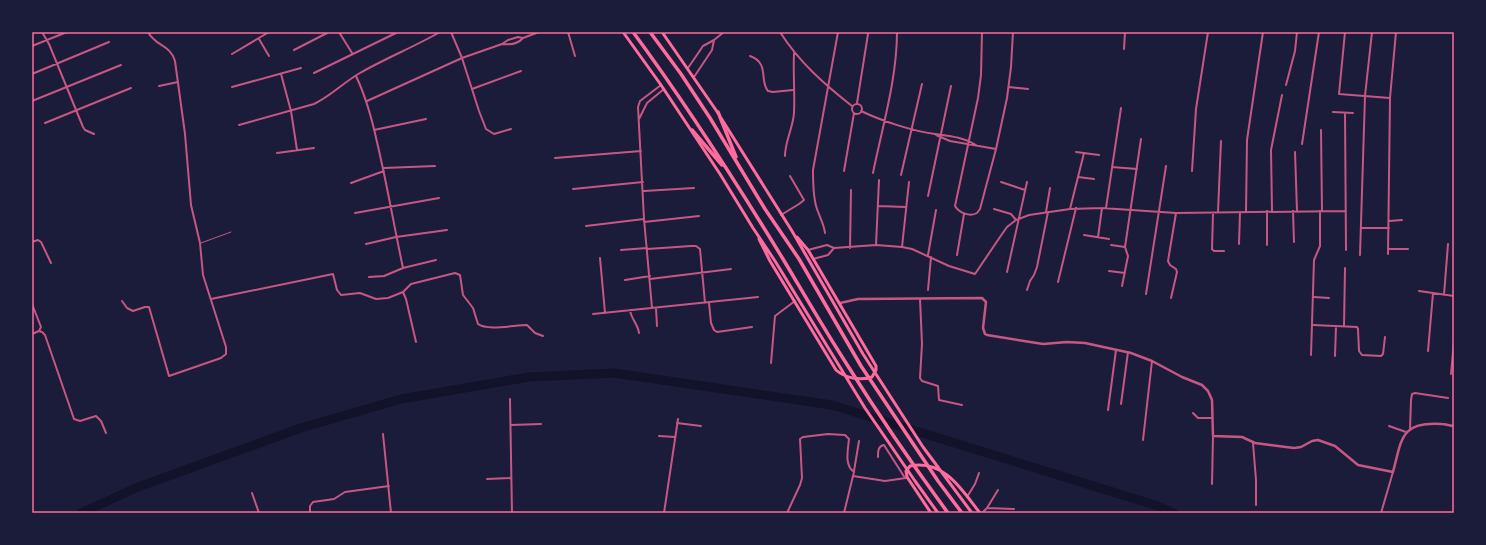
<svg xmlns="http://www.w3.org/2000/svg" width="1486" height="545" viewBox="0 0 1486 545" font-family="'DejaVu Sans',sans-serif">
<rect width="100%" height="100%" fill="#1b1b3a"/>
<g fill="none" stroke-linecap="round" stroke-linejoin="round">
<path stroke="#12122b" stroke-width="9" d="M81,513L138,487L301,428L401,399L529,377L614,373L832,405L1158,506L1174,513"/>
<path stroke="#c65784" stroke-width="1" d="M201,243L231,232"/>
<path stroke="#c65784" stroke-width="2" d="M42,32L49,44L83,127L85,130L94,134
M339,32L352,53
M451,32L462,58L479,111L486,129L494,134L511,129
M568,32L575,56
M780,32C799,62 824,84 852,106
M982,32L981,75L978,98L955,206C959,213 970,217 977,213L980,209L996,149L1007,98L1011,67L1013,32
M1345,32L1339,94L1390,98
M259,39L269,56
M502,44C510,45 518,44 523,38
M32,46L67,32
M1124,49L1125,32
M294,50L329,32
M232,54L269,32
M750,56C770,63 759,81 768,91L773,92L793,90
M688,68L703,46L714,40L724,32
M314,73L398,32
M32,74L109,42
M281,74L291,111L297,150
M356,76C366,97 372,119 377,142C387,184 394,226 403,268
M694,77L712,50L714,40
M1286,85L1295,51L1297,32
M159,86L178,82
M232,87L301,68
M1009,87L1028,89
M472,89L521,71
M32,101L121,65
M367,101L462,58L502,44L508,40L518,37L523,38L539,32
M857,103L868,34
M852 109a5 5 0 1 1 10 0a5 5 0 1 1-10 0Z
M861,111C882,121 912,131 935,134C949,136 963,137 976,145
M1333,112L1353,113
M1345,113L1346,250
M639,119L647,103L664,89
M45,123L131,88
M239,125L314,104C331,96 344,82 360,73C386,58 414,47 440,32
M374,130L426,119
M1321,130L1322,211
M936,135L950,141L996,149
M1302,144L1319,32
M1076,152L1099,155
M1295,152L1297,211
M277,153L314,148
M785,156C785,141 793,128 794,113C795,93 793,73 794,53
M555,158L641,151
M1112,167L1137,169
M384,168L435,166
M844,171L854,113
M1192,171L1196,109L1208,32
M873,173C882,128 897,79 897,32
M901,175L922,84
M1078,177L1094,179
M1001,182L1025,190
M351,183L384,171
M573,189L643,182
M644,191L694,188
M928,196L951,86
M878,206L906,207
M1106,208L1121,108
M994,209L1011,214L1016,220
M1070,209L1084,153
M1267,211V245
M1272,211L1271,150L1282,95
M1293,211L1294,242
M1046,212L1050,188
M1218,212L1221,141
M1246,212L1247,140L1263,32
M355,213L439,198
M1213,213L1212,249L1214,251H1224
M781,215L799,204L804,200L790,176
M1389,221L1402,220
M644,222L699,216
M586,226L644,219
M1362,228H1389
M825,233C824,224 820,218 817,209C813,198 813,182 813,170L838,32
M1084,235L1109,239
M1098,237L1102,208
M32,242L38,240L41,242L51,263
M366,244L396,237L447,230
M1239,244L1240,212
M876,245L879,180
M1111,245L1125,247
M902,247L909,182
M850,248L851,190
M647,249L691,246H696L700,249L705,303
M1389,249H1408
M621,250L647,248
M808,250L827,245L834,248L876,245L902,247L912,249L949,266L975,274L1000,237L1007,227L1016,220L1029,215L1070,209L1102,208L1176,213L1346,211
M1388,254L1390,98L1396,32
M928,255L936,210
M957,255L964,214
M1360,255L1365,96L1372,32
M600,258L605,313
M813,259L828,255L834,248
M1109,271L1125,273
M1007,272L1027,182
M369,277L384,276L403,268L436,260
M650,279L731,269
M625,280L650,276
M1058,282L1076,208
M1122,286L1128,256L1125,247L1141,139
M928,290L931,257
M1027,290L1030,281L1034,275L1037,267L1048,212
M1419,291L1454,296
M403,292L406,299L416,342
M1146,294L1166,166
M1444,295L1448,244
M1314,297L1329,298
M1171,298L1177,272L1176,269L1170,265L1168,261L1176,213
M211,299L333,274L337,290L341,295L360,293L376,299L388,298L403,292L411,284L455,273L460,275L463,295L473,308L478,324C487,331 515,325 527,325L535,333L543,336
M920,299L922,344L920,378L922,381L938,386L939,400L962,405
M122,301L127,308L133,311L145,307H149L169,376L221,358L226,354V347L203,275L200,243L191,205L185,134L175,61C170,44 156,47 148,32
M709,303L711,323L714,330L717,332L752,327
M32,304L41,327L39,331L32,334
M652,308L644,219L638,107L640,101L661,85
M656,308L657,326
M630,310C631,319 638,324 639,333
M593,314L758,297
M1313,325L1357,327L1358,329L1359,351L1362,355L1381,356L1383,354L1385,337
M1344,326L1345,268
M39,331L42,332L45,335L74,419L80,421L96,416L101,421L106,433
M1428,351L1433,293
M1311,355L1314,260L1320,246V211
M1335,356L1336,326
M771,363L775,316L795,301
M1451,374L1454,341
M510,399L512,513
M1121,404L1128,352
M1108,410L1116,350
M1193,413L1198,418H1212
M677,423L701,426
M511,425L541,424
M1389,426L1406,432
M1410,429L1411,400L1412,394L1415,393L1448,398
M383,434L391,513
M659,436L675,437
M1143,440L1152,361
M1253,443L1256,480V505
M878,457C878,451 878,446 884,445L905,478
M854,471L859,441
M853,476L885,481L906,478
M487,479L511,478
M1212,484L1213,436
M252,493L259,513
M967,497L975,484L979,473
M987,508L1014,509
M310,513V506L313,502L334,499L345,492L389,486
M664,513L678,419
M787,513L800,485L802,478L800,439L803,437L828,434L845,435L849,439C848,450 844,465 854,472L853,476L844,513
M982,513L987,508L998,490
M1381,513L1393,472"/>
<path stroke="#c65784" stroke-width="2.5" d="M840,303L858,299L982,298L986,302L983,328L985,334L987,335L1043,344L1067,342L1085,343L1131,353L1152,361L1182,377L1202,385L1208,391L1212,400L1213,436L1242,437L1255,443L1294,448L1301,447L1312,441L1318,440L1335,446L1358,465L1393,472C1402,439 1400,421 1442,424C1446,424 1450,426 1454,426"/>
<path stroke="#ff6b9d" stroke-width="3" d="M623,32L661,85L720,174L753,228L775,261L865,408L915,481L938,513
M662,32L718,113
M721,118L792,231L863,354L923,447L972,513
M759,239L770,261L836,370C845,378 860,381 872,377L876,370V366L808,250L797,237
M931,513L907,477L906,471L910,466C944,459 962,490 980,513"/>
<path stroke="#ff6b9d" stroke-width="3.5" d="M633,32C687,105 736,182 783,259C804,294 824,329 846,363C878,414 912,464 948,513
M650,32L681,74L710,118L765,209L799,259L861,366L938,481L962,513
M718,112L736,157
M692,130L722,165"/>
</g>
<rect width="1486" height="545" fill="none" stroke="#1b1b3a" stroke-width="66"/>
<rect x="33" y="33" width="1420" height="479" fill="none" stroke="#ff6b9d" stroke-width="1.5"/>
</svg>
